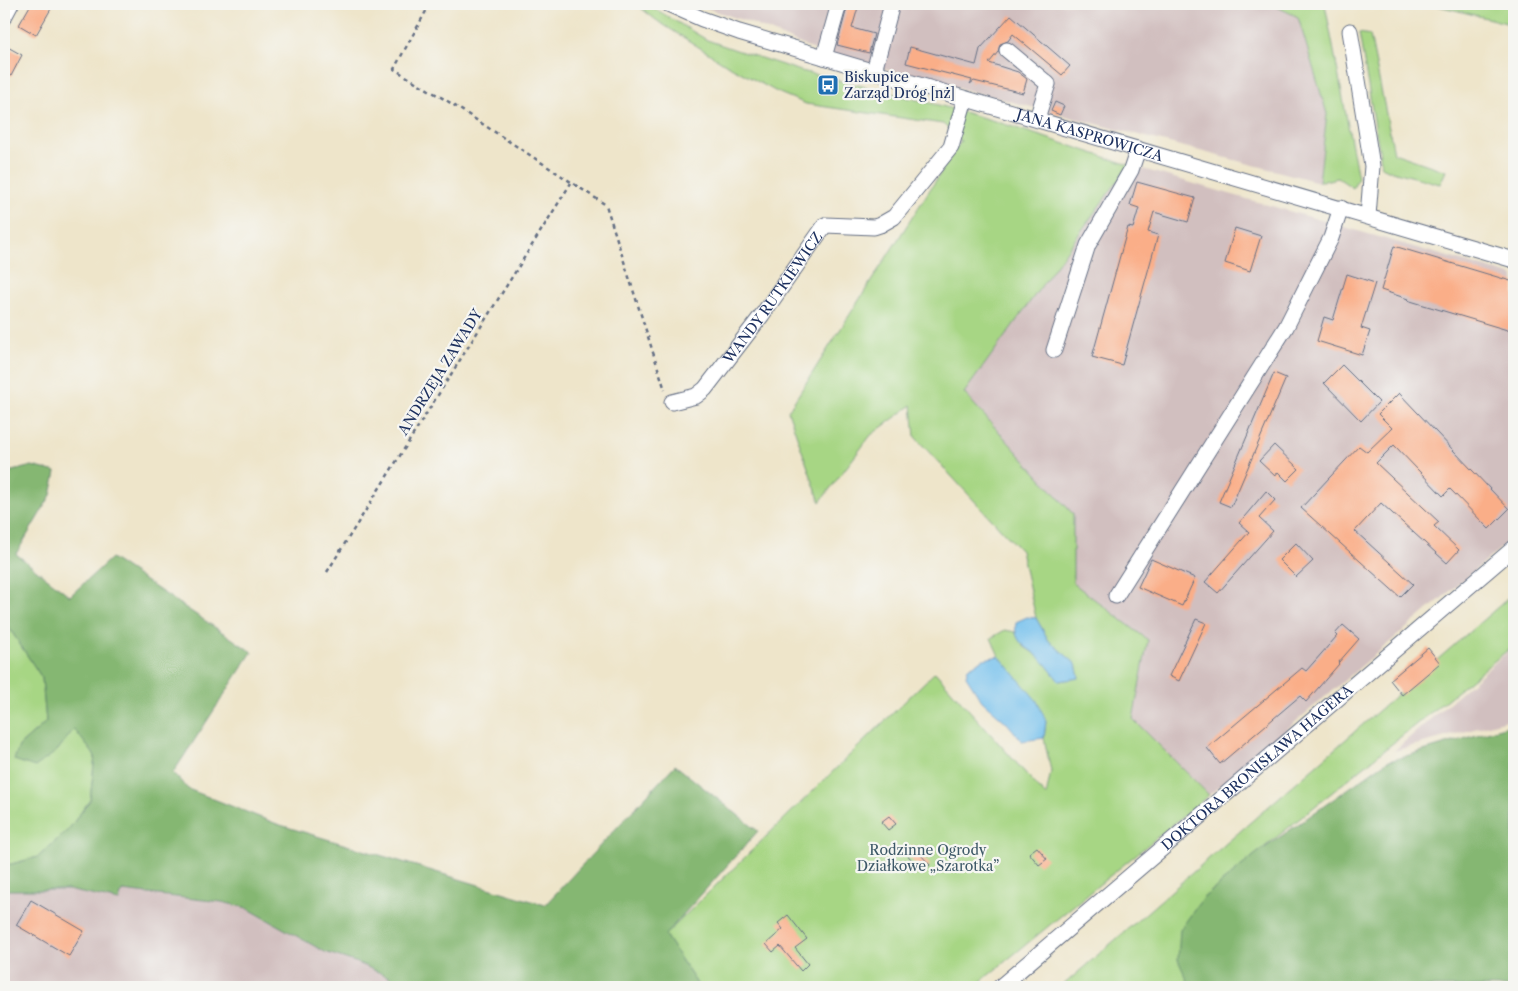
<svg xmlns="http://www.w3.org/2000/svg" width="1518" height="991" viewBox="0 0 1518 991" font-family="'Libre Caslon Text',serif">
<rect width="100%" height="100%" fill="#f6f6f2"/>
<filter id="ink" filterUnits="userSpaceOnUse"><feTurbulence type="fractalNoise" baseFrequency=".02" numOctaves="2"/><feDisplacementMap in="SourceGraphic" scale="10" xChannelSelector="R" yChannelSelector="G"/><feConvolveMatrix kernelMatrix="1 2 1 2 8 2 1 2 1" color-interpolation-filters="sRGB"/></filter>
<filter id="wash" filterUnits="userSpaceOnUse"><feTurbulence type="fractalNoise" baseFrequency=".0096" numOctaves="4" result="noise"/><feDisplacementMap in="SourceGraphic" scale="20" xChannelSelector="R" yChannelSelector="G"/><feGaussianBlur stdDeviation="1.12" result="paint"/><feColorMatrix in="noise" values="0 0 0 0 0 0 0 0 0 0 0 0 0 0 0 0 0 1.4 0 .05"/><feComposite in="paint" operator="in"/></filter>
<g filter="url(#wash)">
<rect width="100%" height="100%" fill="#eee5ca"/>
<path fill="#d1bfbf" d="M695,4H1271L1298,17L1327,114L1319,182L817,51L751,23Z
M1129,165L1514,276V537L1209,795L1133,719L1148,640L1073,583L1072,514L964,393Z
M1514,646V718L1394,751Z
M4,890H68L119,901L122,891L222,902L247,908L325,952L358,963L412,987H4Z"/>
<path fill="#a7d684" stroke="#618271" d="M636,4H647L707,40L739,51L801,71L942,106L998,122L1129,165L964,393L1073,514V583L1148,640L1133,719L1209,795L974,987H699L665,935L935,672L1046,796L1051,771L1044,738L1046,721L1024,686L999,656L991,638L1005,630L1015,632L1023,646L1041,658L1059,681L1079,678L1076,664L1049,641L1036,618L1021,551L915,437L912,405L871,435L820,502L788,411L961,141L943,124L806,104L777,92L727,65L656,20Z
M1271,4H1325L1358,178L1353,188L1338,178L1319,182L1327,114L1298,17Z
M1431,4H1514V25Z
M1359,33L1370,35L1394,153L1446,171L1440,184L1388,170L1382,167Z
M1514,593V645L1256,854L1202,899L1190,986L1192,987H1061Z
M4,620L42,678L46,722L19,746L57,751L74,728L95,756L90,800L68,830L38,857L4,866Z"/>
<path fill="#85b772" stroke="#507368" d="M32,466L56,472L51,495L16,554L70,596L111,558L252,652L173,773L188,789L277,824L545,905L675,765L758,831L665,935L699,987H412L358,963L325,952L247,908L222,902L122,891L119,901L68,890H4V866L38,857L68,830L90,800L95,756L74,729L57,751L35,767L14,760L19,746L46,722L42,678L4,620V473Z
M1514,724V987H1192L1190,986L1178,960L1180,930L1202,899L1256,854L1386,762Z"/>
<path fill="#73c0ed" stroke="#4778a6" d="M1027,617L1036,618L1049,641L1076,664L1079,678L1059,681C1053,674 1048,666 1041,659C1028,646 1013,645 1016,622Z
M999,656L1037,701L1046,721L1044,738L1022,741L1007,723L982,701L966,676L968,668L984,659Z"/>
<g id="blocks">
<path fill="#faae88" d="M31,4H46L52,7L36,35L19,25Z
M848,4H859L852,28L874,34L869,53L837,45Z
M1011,15L1070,66L1062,75L1013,34L1008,41L1000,44L998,52L989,63L1018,72L1027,79L1023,93L974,81L970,84L972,80L906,63L910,47L976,65L980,49Z
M4,45L22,55L11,76L4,72Z
M1055,102L1064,106L1060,115L1051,111Z
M1137,182L1195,198L1188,222L1154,212L1148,232L1158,235L1122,365L1092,357L1128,227L1133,228L1139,208L1130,205Z
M1235,228L1261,236L1250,271L1225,263Z
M1394,246L1514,282V332L1407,300L1408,299L1381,290Z
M1347,274L1375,283L1361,328L1370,331L1362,355L1317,341L1324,317L1333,320Z
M1342,365L1379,402L1361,421L1324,383Z
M1274,373L1286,378L1231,507L1219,502Z
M1399,393L1509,509L1489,529L1450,489L1443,496L1394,445L1376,463L1439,522L1434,526L1459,550L1447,563L1381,503L1355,531L1413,584L1400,597L1301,508L1359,446L1367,452L1392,428L1378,414Z
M1274,445L1299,469L1287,481L1278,472L1275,476L1259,461Z
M1266,491L1275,500L1259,518L1273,531L1218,593L1205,582L1249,532L1239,523Z
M1296,543L1313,561L1296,577L1279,560Z
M1151,559L1195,578L1182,606L1138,587Z
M1196,619L1206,623L1179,681L1169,676Z
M1343,625L1359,639L1338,663L1339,664L1306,702L1300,696L1220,764L1207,748L1302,668L1306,671L1337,636L1335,634Z
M1428,648L1440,663L1402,695L1390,680Z
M889,816L896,824L888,830L881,822Z
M912,845L930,865L922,872L905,852Z
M1037,847L1047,859L1039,865L1029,853Z
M31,900L84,931L69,956L16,925Z
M788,915L807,939L795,948L808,964L801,971L780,946L773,952L766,944L783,929L778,923Z"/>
</g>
</g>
<g filter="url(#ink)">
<use href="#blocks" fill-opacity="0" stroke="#656f84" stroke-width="1"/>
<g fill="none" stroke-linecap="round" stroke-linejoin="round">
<g stroke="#656f84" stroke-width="17">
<g id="minor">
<path id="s1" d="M668,4L702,19L739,32L1514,260"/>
<path d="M4,17L11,4"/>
<path d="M1350,31L1372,166L1368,216"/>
<path d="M1007,50L1048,84L1039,112V120"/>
<path d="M824,57L839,4"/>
<path d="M874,71L892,4"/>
<path d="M1054,350L1088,245L1131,170L1138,149"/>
<path id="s2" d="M672,402L696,396L705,389L762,315L825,225L874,227L880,225L894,217L951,147L965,99"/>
<path d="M1116,596L1286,327L1331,238L1341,208"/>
<path id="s3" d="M1000,987L1514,548"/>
</g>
</g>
<path stroke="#656f84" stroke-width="2.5" stroke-dasharray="4 4" stroke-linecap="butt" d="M430,4L394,69L449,102L606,205L665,390
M327,572L571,183"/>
<use href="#minor" stroke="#fff" stroke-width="15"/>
</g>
</g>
<defs>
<g id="bus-square" transform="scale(1.125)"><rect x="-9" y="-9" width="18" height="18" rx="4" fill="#1f6fb2" stroke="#f6f6f2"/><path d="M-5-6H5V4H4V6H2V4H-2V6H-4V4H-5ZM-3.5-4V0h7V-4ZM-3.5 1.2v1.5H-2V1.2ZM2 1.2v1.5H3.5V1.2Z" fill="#fff"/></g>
</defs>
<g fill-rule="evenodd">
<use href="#bus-square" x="828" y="85"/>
</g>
<g text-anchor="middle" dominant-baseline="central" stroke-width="4.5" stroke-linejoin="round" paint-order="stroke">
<g font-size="14" fill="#1b2f5e" stroke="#f6f6f2" text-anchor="start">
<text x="844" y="77">Biskupice<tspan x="844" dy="16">Zarząd Dróg [nż]</tspan></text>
</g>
<g font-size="14" fill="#1b2f5e" stroke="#f6f6f2">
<text stroke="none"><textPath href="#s1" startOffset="442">JANA KASPROWICZA</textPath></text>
<text stroke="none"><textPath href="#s2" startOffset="150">WANDY RUTKIEWICZ</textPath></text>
<text transform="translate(440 372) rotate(-58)">ANDRZEJA ZAWADY</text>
<text stroke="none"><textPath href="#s3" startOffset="338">DOKTORA BRONISŁAWA HAGERA</textPath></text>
</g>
<g font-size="14" fill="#3e5968" stroke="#f6f6f2">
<text x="928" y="850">Rodzinne Ogrody<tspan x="928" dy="16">Działkowe „Szarotka”</tspan></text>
</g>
</g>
<rect width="1518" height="991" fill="none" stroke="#f6f6f2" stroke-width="20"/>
</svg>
